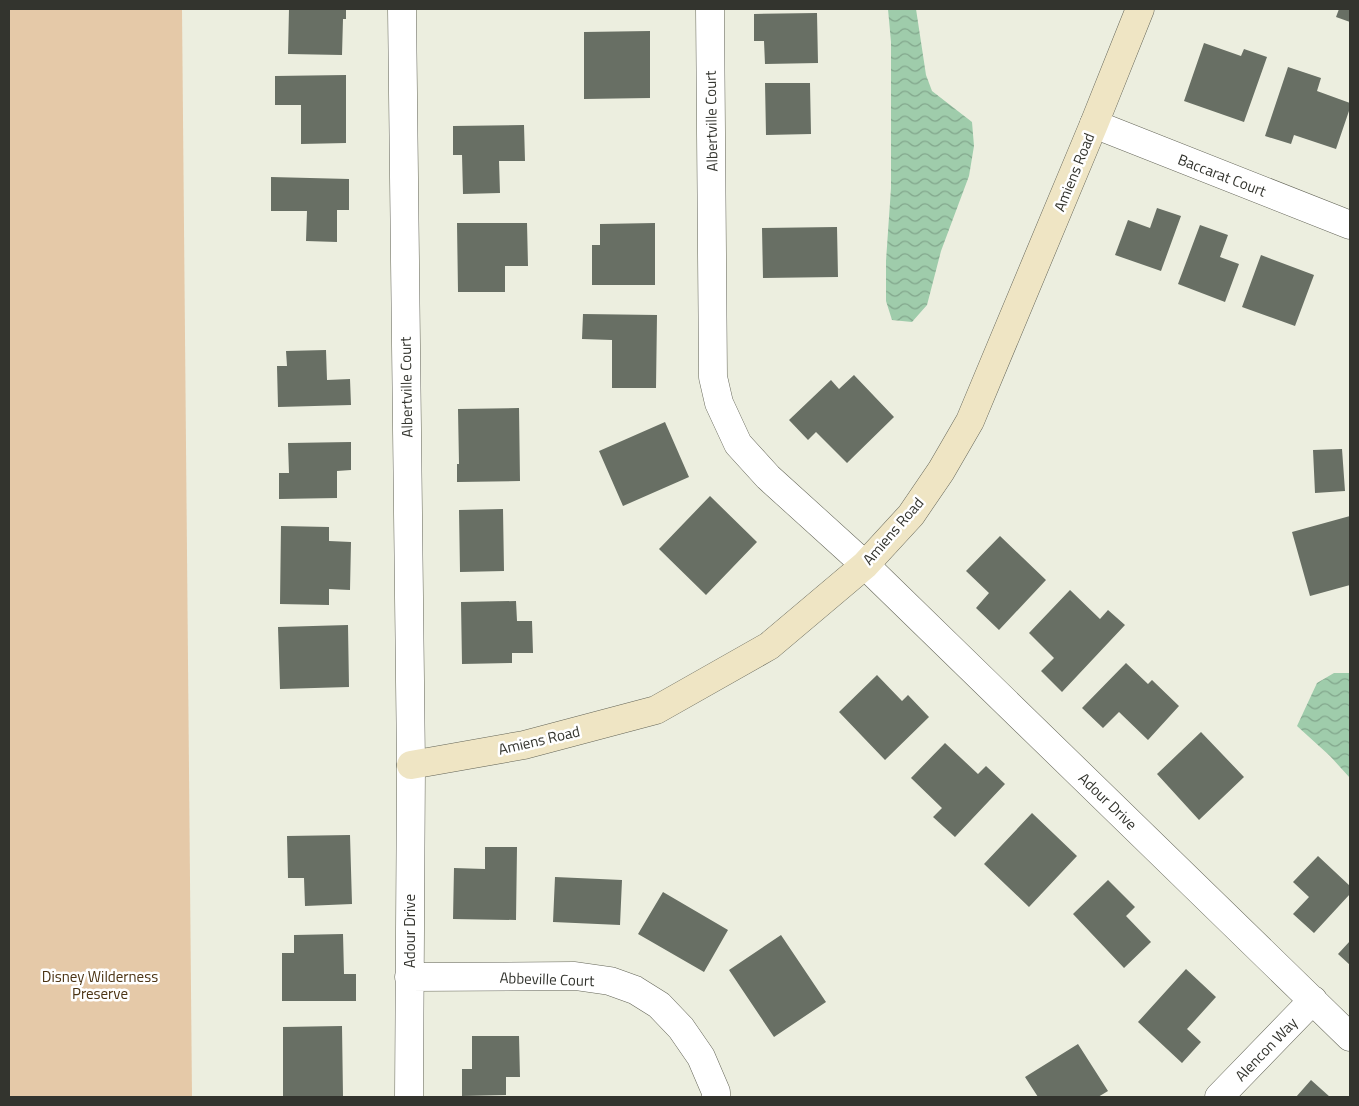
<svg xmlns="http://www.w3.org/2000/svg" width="1359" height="1106" viewBox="0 0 1359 1106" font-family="'Titillium Web',sans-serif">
<defs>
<pattern id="water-waves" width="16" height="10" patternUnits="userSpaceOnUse" patternTransform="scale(1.25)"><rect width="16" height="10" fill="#9fccab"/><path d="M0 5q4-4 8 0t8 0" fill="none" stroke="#82a68c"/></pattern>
</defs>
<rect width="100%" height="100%" fill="#eceedf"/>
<path fill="#e5c9a8" d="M9,9H182L192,1097H9Z"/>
<path fill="url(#water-waves)" d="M888,9H916L926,75L932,91L972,122L974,146L969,176L941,251L927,305L912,322L892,320L886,301V261L891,188V42Z
M1334,673H1350V778L1330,756L1297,726L1317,683Z"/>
<path fill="#686f64" d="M289,9H346V19H343L342,55L288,54Z
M1339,9H1350V22L1336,17Z
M817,13L818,63L765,64L764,41H754V14Z
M650,31V98L584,99V32Z
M1204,43L1241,56L1244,49L1267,57L1244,122L1184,101Z
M1288,67L1321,78L1317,91L1350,103V108L1336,149L1294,135L1291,144L1265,136Z
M346,75V143L301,144V105H275V76Z
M765,83H810L811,134L766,135Z
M524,125L525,161H499L500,193L463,194L462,155H453V126Z
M271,177L349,179V210H337V242L306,241L307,211H271Z
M1157,208L1181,216L1161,271L1115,255L1128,220L1150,228Z
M457,223H527L528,266H505V292H458Z
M655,223V285H592V245H600V224Z
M1200,225L1228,235L1220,257L1239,264L1225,302L1178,284Z
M837,227L838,277L763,278L762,228Z
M1261,255L1314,275L1295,326L1242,307Z
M583,314L657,315L656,388H612V340L582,339Z
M326,350L327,380L350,379L351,405L278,407L277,366H287L286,351Z
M854,375L894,417L847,463L816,432L808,440L789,420L831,380L839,389Z
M519,408L520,481L457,482V464H459L458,409Z
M665,422L689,477L623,506L599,451Z
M351,442V470L337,471V498L279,499V473H289L288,443Z
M1342,449L1345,491L1315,493L1313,450Z
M710,496L757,542L706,595L659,549Z
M503,509L504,571L460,572L459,510Z
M1350,516V585L1310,596L1292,532Z
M281,526L329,527V541L351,542L350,590L329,589V605L280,604Z
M1000,536L1046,580L999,630L976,608L989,593L966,571Z
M1070,590L1100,619L1108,610L1125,625L1062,692L1041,671L1054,658L1029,633Z
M516,601L517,621H532L533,653H512V663L462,664L461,602Z
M348,625L349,687L280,689L278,627Z
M1126,663L1148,684L1152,680L1179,706L1148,740L1119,712L1103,728L1082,708Z
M877,675L902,701L908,695L929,717L885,760L839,712Z
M1201,732L1244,777L1199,820L1157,774Z
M945,743L978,774L986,766L1005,784L955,837L933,817L942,808L911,778Z
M1032,813L1077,856L1029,907L984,864Z
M350,835L352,904L305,906L304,878H288L287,836Z
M485,847H517L516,920L453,919L454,868L485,869Z
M1318,856L1350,886V894L1314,933L1293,914L1309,897L1293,882Z
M555,877L622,880L620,925L553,922Z
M1108,880L1135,907L1126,916L1151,942L1124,968L1073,914Z
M663,892L728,930L704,972L638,934Z
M343,934L344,974H356V1001H282V953H294V935Z
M781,935L826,1002L774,1037L729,970Z
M1350,941V965L1338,954Z
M1186,969L1216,997L1187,1029L1201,1042L1182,1063L1138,1022Z
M342,1026L343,1097H283V1027Z
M472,1036H519L520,1077H506V1095L462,1096V1069H472Z
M1078,1044L1108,1091L1098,1097H1038L1025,1077Z
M1311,1080L1330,1097H1296Z"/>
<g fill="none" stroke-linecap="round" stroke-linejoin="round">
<g stroke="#646558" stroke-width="29">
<path id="street" d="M402,9L411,765L409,1097
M710,9L713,377L719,403L738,444L768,477L865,565L1350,1037
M1094,124L1350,225
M409,977L575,976L610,981L635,990L659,1005L681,1028L701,1057L716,1092V1097
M1219,1097L1313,1000"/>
</g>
<g stroke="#646558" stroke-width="29">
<path id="secondary" d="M411,765L524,745L656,710L769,646L865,565L911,515L941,471L970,421L1094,124L1140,9"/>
</g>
<use href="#street" stroke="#fff" stroke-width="28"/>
<use href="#secondary" stroke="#efe5c4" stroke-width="28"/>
</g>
<g text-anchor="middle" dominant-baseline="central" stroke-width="5" stroke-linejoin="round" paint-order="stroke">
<g font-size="15" fill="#33342e" stroke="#fff">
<text transform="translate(711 121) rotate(-91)">Albertville Court</text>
<text transform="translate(1074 172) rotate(-68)">Amiens Road</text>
<text transform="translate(1222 175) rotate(21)">Baccarat Court</text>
<text transform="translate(406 387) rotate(-91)">Albertville Court</text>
<text transform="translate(893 531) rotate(-49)">Amiens Road</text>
<text transform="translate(539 740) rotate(-13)">Amiens Road</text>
<text transform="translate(1108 801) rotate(44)">Adour Drive</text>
<text transform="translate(409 931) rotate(-90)">Adour Drive</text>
<text transform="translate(547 979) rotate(2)">Abbeville Court</text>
<text transform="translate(1266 1049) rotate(-46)">Alencon Way</text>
</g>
<g font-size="15" fill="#4b3313" stroke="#fff">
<text x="100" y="976">Disney Wilderness<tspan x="100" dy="17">Preserve</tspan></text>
</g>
</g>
<rect width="1359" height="1106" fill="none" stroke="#33342e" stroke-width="20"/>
</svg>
